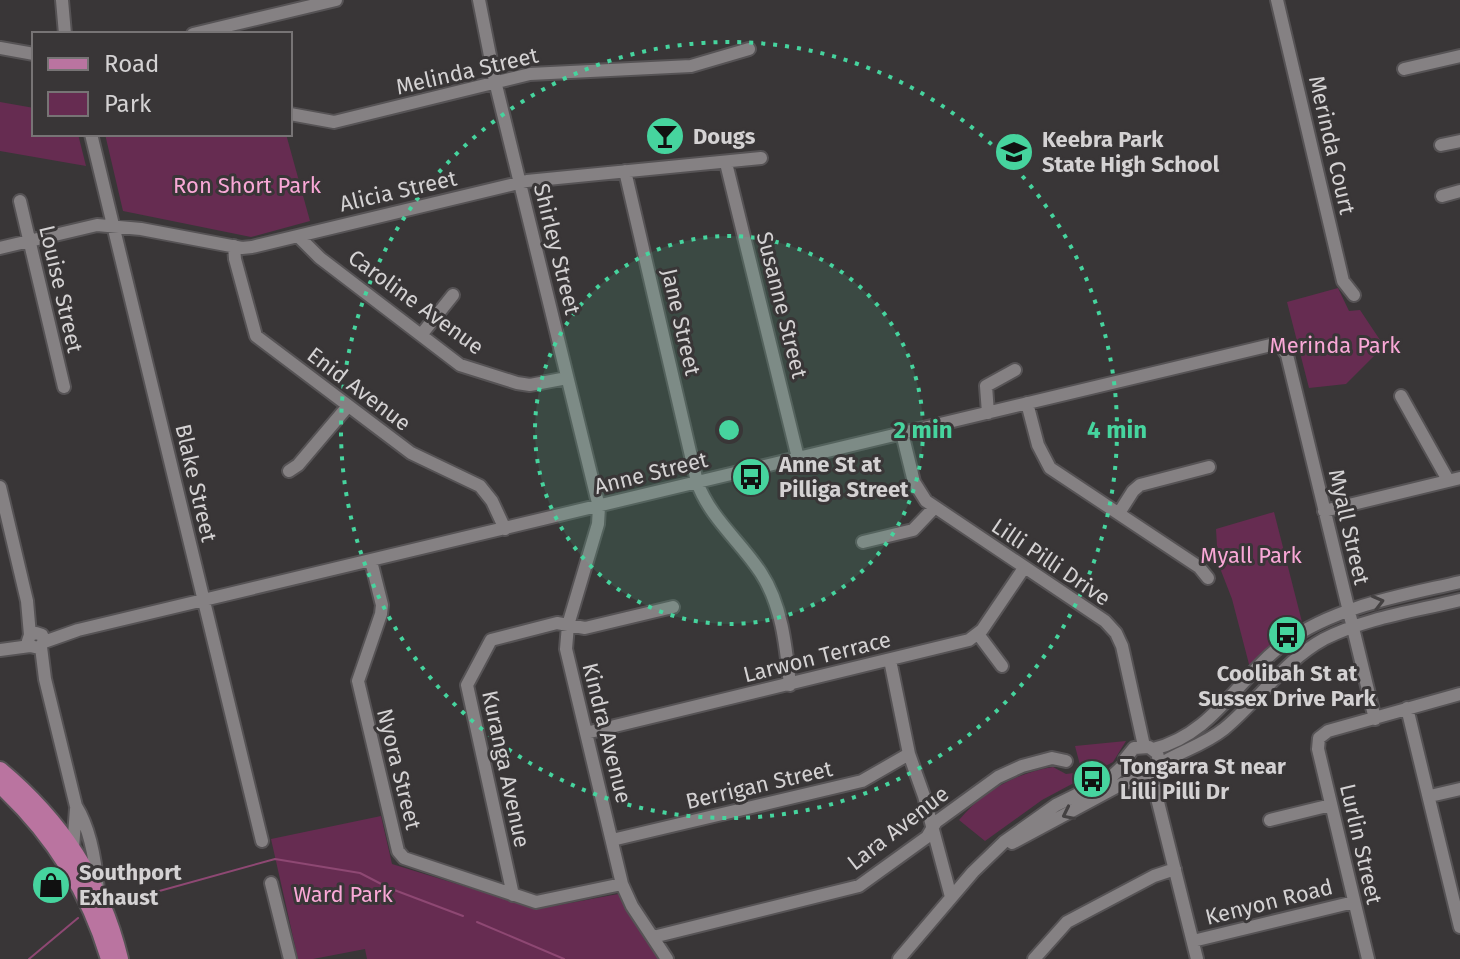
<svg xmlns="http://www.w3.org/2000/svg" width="1460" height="959" viewBox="0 0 1460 959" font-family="'Fira Sans',sans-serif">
<rect width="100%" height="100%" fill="#393637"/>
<path fill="#662c51" d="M0,102L34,108V134H78L86,166L0,151Z
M105,134H286L310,221L251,237L123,211Z
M1338,288L1349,311L1360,310L1384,346L1346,384L1309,388L1287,302Z
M1274,512L1302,622L1250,668L1232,599L1218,563L1216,529Z
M1126,741L1113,762L1042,800L985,841L959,820C983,791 1016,773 1053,767L1066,774L1074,773L1080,765L1075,746Z
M381,816L392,864L538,909L618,894L659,959H367L365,949L313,959H298L271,839Z"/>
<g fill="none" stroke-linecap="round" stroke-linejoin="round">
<path stroke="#8e4873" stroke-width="2" d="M116,903L275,859L360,873L389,888L463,916
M477,922L564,959
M29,959L78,918"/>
<g stroke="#565355" stroke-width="16">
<path id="minor" d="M62,0L65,34
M479,0L495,81L599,507L598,524L568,625L566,649L622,884L632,906L667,959
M1277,0L1343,281L1354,295
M193,34L336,0
M0,48L34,54
M1404,69L1460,56
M290,114L334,122L530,74L691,66L749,49
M91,134L262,841
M1441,145L1460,141
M726,163L798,458
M625,171L697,482C710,518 741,542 761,573C782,605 786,647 790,685
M1442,196L1460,191
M20,201L64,387
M298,236L320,258L460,365L517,383L530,385L567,378
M234,246L235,259L256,336L411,453L480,486L492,501L505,529
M0,248L97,225L141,229L242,248L252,247L527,181L761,158
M421,335L453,295
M1401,396L1448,480
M1027,403L1038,445L1050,468L1199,567L1208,578
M988,413L986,386L1015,370
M902,433L914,482L926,501L1105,621L1116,633L1122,646L1144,746
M289,471L298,465L348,406
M0,487L27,601L30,635
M1324,511L1460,478
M1119,513L1133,491L1140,485L1209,467
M863,542L913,530L934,508
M371,561L382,605L381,614L358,681L398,851L404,858L536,902L622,884
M978,634L1002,666
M44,642L78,630L1275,344L1281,346L1287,355L1375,719
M41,647L45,679L76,806C91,830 96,864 98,891
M0,650L30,646L39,648L44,642L42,635L36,633L30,635L28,641L30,646
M890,660L909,754L924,796L951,897
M1407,708L1460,927
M586,733L969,640L982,630L1024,568
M1153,749C1213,735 1239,676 1286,642C1337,606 1400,596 1460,582
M1160,764C1181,751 1204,745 1224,729C1259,700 1284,661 1324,639C1365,618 1416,611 1460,600
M1152,778L1197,959
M1430,796L1460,789
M1270,820L1331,805
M612,840L862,781L909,754
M1012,843L1122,784L1152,778L1160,764L1157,753L1149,747L1134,748L1125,759L1128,774L1137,780
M73,848L76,809
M271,883L290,959
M513,895L467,685L491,640L557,623L585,628L673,607
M653,937L859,886L927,837L936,822L998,777L1022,766L1052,758L1066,761
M1193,941L1354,902
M899,959L973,872L1004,842L1056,805L1109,779L1125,764
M1034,959L1067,922L1154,876L1175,869
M1368,959L1318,749L1319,738L1328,731L1460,694"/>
</g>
<g stroke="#565355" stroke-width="20">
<path id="major" d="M0,770C61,821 101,881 120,959
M0,785C52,833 89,891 109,959"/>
</g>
<use href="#minor" stroke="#858183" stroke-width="12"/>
<use href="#major" stroke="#ba74a0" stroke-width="16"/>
</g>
<defs><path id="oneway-chevron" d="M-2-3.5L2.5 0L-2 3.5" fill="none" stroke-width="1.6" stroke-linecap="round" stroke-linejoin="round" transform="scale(2)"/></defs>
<g stroke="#444142">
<use href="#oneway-chevron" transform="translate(1378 602) rotate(-15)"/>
<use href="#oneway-chevron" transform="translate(1068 814) rotate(154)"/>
</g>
<circle cx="729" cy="430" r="194" fill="#46d49e" fill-opacity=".12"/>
<g fill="none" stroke="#46d49e" stroke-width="4" stroke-dasharray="4 8">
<circle cx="729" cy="430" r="194"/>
<circle cx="729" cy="430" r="388"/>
</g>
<defs>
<g id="bar-disc" transform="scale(2)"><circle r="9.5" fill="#46d49e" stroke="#393637"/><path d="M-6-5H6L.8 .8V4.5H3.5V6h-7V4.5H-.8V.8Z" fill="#111"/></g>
<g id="school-disc" transform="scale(2)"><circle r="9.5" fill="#46d49e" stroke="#393637"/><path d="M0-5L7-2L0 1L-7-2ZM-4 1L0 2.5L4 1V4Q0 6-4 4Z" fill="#111"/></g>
<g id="bus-disc" transform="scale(2)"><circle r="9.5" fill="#46d49e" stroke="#393637"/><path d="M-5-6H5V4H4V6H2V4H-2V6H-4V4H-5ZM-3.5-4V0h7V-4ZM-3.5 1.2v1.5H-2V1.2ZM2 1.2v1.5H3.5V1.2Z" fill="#111"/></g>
<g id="shop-disc" transform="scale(2)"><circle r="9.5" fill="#46d49e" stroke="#393637"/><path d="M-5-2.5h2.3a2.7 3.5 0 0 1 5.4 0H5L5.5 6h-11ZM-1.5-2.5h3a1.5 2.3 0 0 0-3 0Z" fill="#111"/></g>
</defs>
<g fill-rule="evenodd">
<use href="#bar-disc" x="665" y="136"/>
<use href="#school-disc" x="1014" y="152"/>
<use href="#bus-disc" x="751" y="477"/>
<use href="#bus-disc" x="1287" y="635"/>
<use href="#bus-disc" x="1092" y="779"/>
<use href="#shop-disc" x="51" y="885"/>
</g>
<g text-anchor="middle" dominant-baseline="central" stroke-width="6" stroke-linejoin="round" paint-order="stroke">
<g font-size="22" fill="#d4d2d3" stroke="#393637">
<text transform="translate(467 71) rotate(-13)">Melinda Street</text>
<text transform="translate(1332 145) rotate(77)">Merinda Court</text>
<text transform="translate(398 191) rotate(-13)">Alicia Street</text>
<text transform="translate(557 249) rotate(76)">Shirley Street</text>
<text transform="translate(61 289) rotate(77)">Louise Street</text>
<text transform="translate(416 302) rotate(36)">Caroline Avenue</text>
<text transform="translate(782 305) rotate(76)">Susanne Street</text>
<text transform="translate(681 322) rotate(77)">Jane Street</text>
<text transform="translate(359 389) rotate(37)">Enid Avenue</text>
<text transform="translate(651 473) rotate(-14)">Anne Street</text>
<text transform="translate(196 483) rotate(77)">Blake Street</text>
<text transform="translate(1349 527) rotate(77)">Myall Street</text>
<text transform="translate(1051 562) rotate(34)">Lilli Pilli Drive</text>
<text transform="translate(817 657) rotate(-14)">Larwon Terrace</text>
<text transform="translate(607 733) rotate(76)">Kindra Avenue</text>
<text transform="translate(399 769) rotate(76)">Nyora Street</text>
<text transform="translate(506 769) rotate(78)">Kuranga Avenue</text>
<text transform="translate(759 785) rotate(-13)">Berrigan Street</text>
<text transform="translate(898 828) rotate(-38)">Lara Avenue</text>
<text transform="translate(1361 844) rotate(77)">Lurlin Street</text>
<text transform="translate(1269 902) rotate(-14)">Kenyon Road</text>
</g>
<g font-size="22" font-weight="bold" fill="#d4d2d3" stroke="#393637" text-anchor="start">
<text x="693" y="136">Dougs</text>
<text x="1042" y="139">Keebra Park<tspan x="1042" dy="25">State High School</tspan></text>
<text x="779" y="464">Anne St at<tspan x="779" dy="25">Pilliga Street</tspan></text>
<text x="1287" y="673" text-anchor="middle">Coolibah St at<tspan x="1287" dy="25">Sussex Drive Park</tspan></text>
<text x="1120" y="766">Tongarra St near<tspan x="1120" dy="25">Lilli Pilli Dr</tspan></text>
<text x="79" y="872">Southport<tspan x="79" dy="25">Exhaust</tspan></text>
</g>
<g font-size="22" fill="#f9a8d7" stroke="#393637">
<text x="247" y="185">Ron Short Park</text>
<text x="1335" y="345">Merinda Park</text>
<text x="1251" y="555">Myall Park</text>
<text x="343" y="894">Ward Park</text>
</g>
</g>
<circle cx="729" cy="430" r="12" fill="#46d49e" stroke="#393637" stroke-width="4"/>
<g font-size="24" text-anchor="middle" font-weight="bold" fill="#46d49e" stroke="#393637" stroke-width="6" stroke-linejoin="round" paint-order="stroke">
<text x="923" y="438">2 min</text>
<text x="1117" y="438">4 min</text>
</g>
<rect x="32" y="32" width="260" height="104" fill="#393637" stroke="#777475" stroke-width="2"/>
<rect x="48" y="58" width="40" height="12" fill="#ba74a0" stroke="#777475" stroke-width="2"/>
<text x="104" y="72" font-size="24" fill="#d4d2d3">Road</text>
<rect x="48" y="92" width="40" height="24" fill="#662c51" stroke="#777475" stroke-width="2"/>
<text x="104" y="112" font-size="24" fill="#d4d2d3">Park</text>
</svg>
